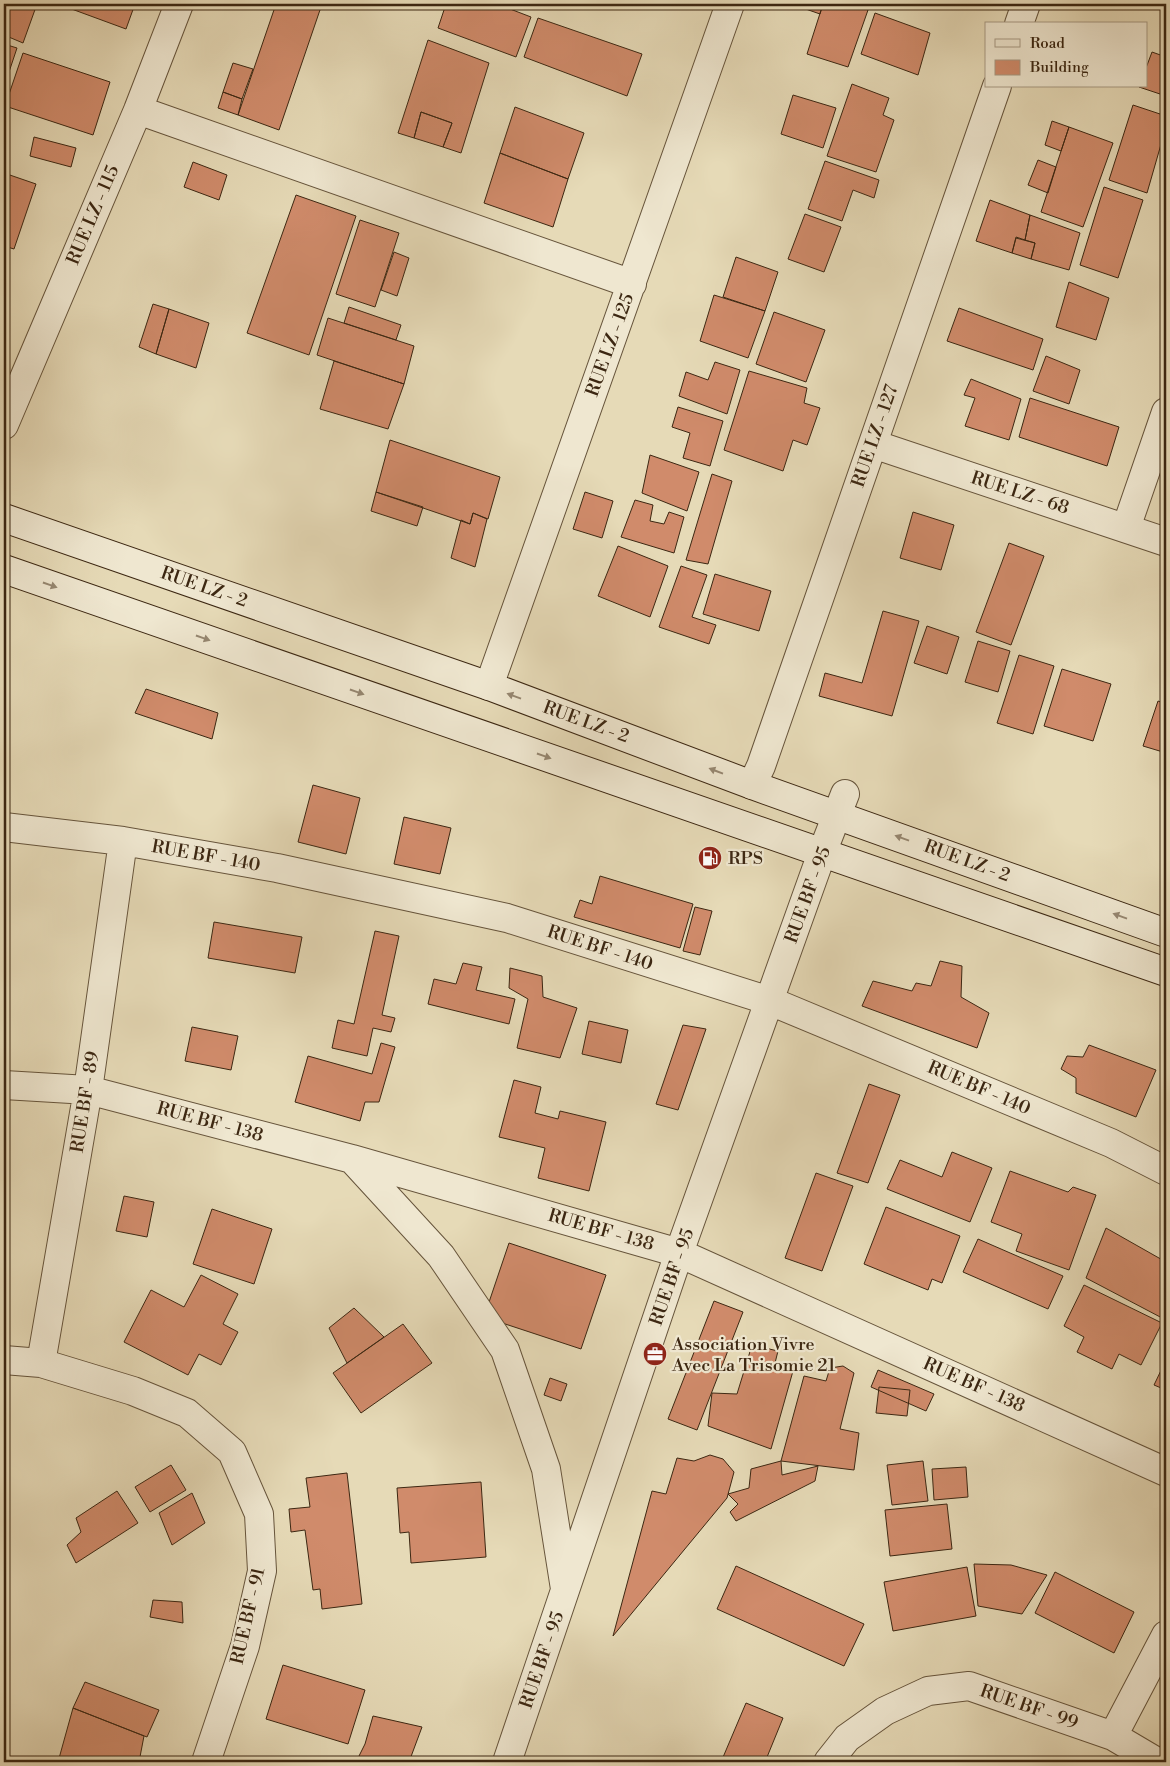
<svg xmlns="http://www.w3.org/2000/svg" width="1170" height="1766" viewBox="0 0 1170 1766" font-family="'Libre Bodoni',serif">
<rect width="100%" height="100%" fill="#e6dab7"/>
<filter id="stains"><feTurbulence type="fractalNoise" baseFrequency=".004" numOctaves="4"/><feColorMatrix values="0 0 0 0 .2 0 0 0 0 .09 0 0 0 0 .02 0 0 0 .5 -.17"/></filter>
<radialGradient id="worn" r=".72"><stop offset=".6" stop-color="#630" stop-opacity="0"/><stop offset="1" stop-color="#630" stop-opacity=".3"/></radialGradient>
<path fill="#d08b6b" stroke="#3c2712" d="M4,4H37L23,43L4,35Z
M58,4H135L126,29Z
M276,4H322L279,130L238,115Z
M446,4H497L531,17L516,57L438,28Z
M800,4H823L820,14L800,7Z
M823,4H851L868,10L848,67L807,54Z
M875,13L930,33L918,75L861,54Z
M538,18L642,54L627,96L524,57Z
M428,40L489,63L461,153L443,147L452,123L421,112L414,138L398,133Z
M4,44L17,48L4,87Z
M1152,52L1166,57V96L1139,87L1146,86V68Z
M23,53L110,82L93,135L5,106Z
M233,63L253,69L242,99L223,92Z
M852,84L889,98L883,115L894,120L876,172L827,156Z
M223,92L242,99L238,115L218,108Z
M793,95L836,108L823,148L781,134Z
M1133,105L1166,116V127L1147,193L1109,180Z
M515,107L584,133L568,179L500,153Z
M421,112L452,123L443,147L414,138Z
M1052,121L1069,127L1061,151L1045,145Z
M1069,127L1113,143L1083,227L1041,212Z
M34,137L76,148L71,167L30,156Z
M500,153L568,179L553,227L484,203Z
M1038,160L1056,167L1048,193L1028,185Z
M825,161L879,180L874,198L853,190L842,221L808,209Z
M193,162L227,175L219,200L184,187Z
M4,173L36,184L14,249L4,246Z
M1104,187L1143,200L1118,278L1080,265Z
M296,195L356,216L309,355L247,333Z
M990,200L1030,215L1025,240L1016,237L1012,253L976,241Z
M805,214L841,227L824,272L788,259Z
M1030,215L1080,233L1069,270L1031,259L1035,243L1025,240Z
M360,220L399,233L375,307L336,294Z
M1016,238L1035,243L1031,259L1012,253Z
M394,252L409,258L397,296L381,290Z
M736,257L778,272L765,311L723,297Z
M1069,282L1109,298L1096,340L1056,327Z
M714,295L765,311L748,358L700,341Z
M153,304L169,309L156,354L139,347Z
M349,307L401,325L396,340L344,323Z
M959,308L1043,339L1033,370L947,341Z
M169,309L209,323L196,368L156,354Z
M774,312L825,330L806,382L756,364Z
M328,318L414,346L404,384L317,355Z
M1046,356L1080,370L1069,404L1033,391Z
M334,361L404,384L388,429L320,409Z
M715,362L740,370L727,414L679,396L686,372L708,380Z
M749,371L807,388L804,403L820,408L807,445L793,440L783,471L724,450Z
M971,379L1021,399L1009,440L965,426L975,398L964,395Z
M1030,398L1119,427L1107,466L1019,437Z
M678,407L723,421L710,466L683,458L690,433L672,427Z
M390,440L500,477L488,519L473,513L470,524L376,492Z
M650,455L699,472L687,511L642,493Z
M712,474L732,481L708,564L686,560Z
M376,492L423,507L417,526L371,511Z
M585,492L613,501L602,538L573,529Z
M635,500L653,505L650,521L664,524L669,512L684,517L674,553L621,537Z
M913,512L954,525L941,570L900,558Z
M473,513L487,519L475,567L451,558L461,520L470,524Z
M1009,543L1044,556L1011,645L976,632Z
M618,546L668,566L650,617L598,596Z
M681,566L707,575L692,617L716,625L709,644L659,627Z
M715,574L771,591L759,631L703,614Z
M883,611L919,621L892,716L819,696L825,673L862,683Z
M927,626L959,637L947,674L914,663Z
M978,641L1010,651L998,692L965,682Z
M1019,655L1054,666L1033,734L997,723Z
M1062,669L1111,684L1093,741L1044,726Z
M146,689L218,713L212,739L135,713Z
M1158,701L1166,704V740L1163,752L1143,746Z
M313,785L360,798L346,854L298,842Z
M404,817L451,828L440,874L394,864Z
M600,876L693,904L680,948L574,917L580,900L592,904Z
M695,907L712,911L700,955L683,951Z
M214,922L302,937L295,973L208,958Z
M375,931L399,936L382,1015L395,1018L391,1032L373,1028L367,1056L332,1048L338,1020L354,1024Z
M940,961L962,966L961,997L989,1013L977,1048L862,1006L873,981L912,991L916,983L931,986Z
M463,963L482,967L476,990L515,999L509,1024L428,1004L434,979L456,984Z
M510,968L542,976L543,997L577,1008L560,1058L517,1048L528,999L509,988Z
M589,1021L628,1030L621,1063L582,1054Z
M683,1025L706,1029L678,1110L656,1104Z
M192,1027L238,1036L231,1070L185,1061Z
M381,1043L395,1047L379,1102H365L360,1121L295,1102L308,1056L372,1074Z
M1089,1045L1156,1070L1136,1117L1076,1093V1078L1061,1069L1067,1056L1083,1057Z
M514,1080L541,1087L535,1113L558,1119L560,1111L606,1122L589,1191L538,1178L545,1148L499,1137Z
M869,1084L900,1095L868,1183L837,1173Z
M952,1152L992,1168L970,1222L887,1189L900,1160L942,1177Z
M1010,1171L1068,1192L1073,1187L1096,1195L1069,1270L1016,1251L1022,1234L991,1222Z
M816,1173L853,1186L822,1271L785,1258Z
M124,1196L154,1202L147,1237L116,1231Z
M886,1207L960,1236L942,1283L932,1279L928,1290L864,1264Z
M212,1209L272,1229L254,1284L193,1264Z
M1106,1228L1166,1262V1314L1164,1319L1086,1278Z
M978,1239L1063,1276L1048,1309L963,1272Z
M509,1243L606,1275L581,1349L484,1317Z
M201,1275L238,1294L223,1324L238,1332L221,1365L199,1354L188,1375L124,1342L151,1290L184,1307Z
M1084,1285L1162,1323L1141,1365L1119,1354L1112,1369L1077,1352L1084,1337L1064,1326Z
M714,1301L743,1312L697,1430L668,1419Z
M354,1308L384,1337L347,1363L329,1328Z
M403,1324L432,1363L361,1413L333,1373Z
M752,1345L778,1351L774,1367L793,1371L771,1449L708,1426L712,1393L737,1394Z
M1166,1360V1390L1154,1385Z
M843,1366L854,1373L840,1429L859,1433L854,1470L781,1461L804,1376L826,1381L830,1368Z
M878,1370L934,1394L926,1411L871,1387Z
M550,1378L567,1384L561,1401L544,1395Z
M879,1387L910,1390L907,1416L876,1413Z
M710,1455L723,1459L734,1472L727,1498L613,1636L652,1491L666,1494L677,1458L694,1461Z
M781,1461L782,1475L818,1466L815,1481L736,1521L730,1512L738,1504L728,1494L749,1488L751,1469Z
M923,1461L928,1501L892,1505L887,1465Z
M171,1465L186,1490L150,1512L135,1487Z
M966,1467L968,1497L934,1500L932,1469Z
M347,1473L362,1604L322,1609L320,1589L313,1590L305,1530L291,1532L289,1509L310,1507L306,1478Z
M481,1482L486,1557L411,1563L409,1532L400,1533L397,1488Z
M117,1491L138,1523L76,1563L67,1545L81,1532L76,1518Z
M192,1493L205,1523L172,1545L159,1513Z
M947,1504L952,1549L890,1556L885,1510Z
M974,1564L1011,1565L1047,1575L1022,1614L978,1606Z
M736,1566L864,1624L844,1666L717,1609Z
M967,1567L976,1616L893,1631L884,1582Z
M1055,1572L1134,1612L1114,1653L1035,1613Z
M153,1600L182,1602L183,1623L150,1617Z
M283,1665L365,1690L348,1744L266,1719Z
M85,1682L159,1710L147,1737L73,1708Z
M746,1703L783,1718L765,1762H721Z
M73,1708L144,1736L139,1762H58Z
M373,1716L422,1727L409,1762H356L365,1744Z"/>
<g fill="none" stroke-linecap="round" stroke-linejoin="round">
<g stroke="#66543b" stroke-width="30">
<path id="minor" d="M1019,24L1026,4
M138,110L632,284
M4,425L138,110L179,4
M873,444L1166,542
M1126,528L1166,412
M489,686L730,4
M752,785L761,766L997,86
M4,827L123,841L277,868L507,918L770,1001L1111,1143L1166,1171
M4,1085L88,1090L352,1159L679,1253L1166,1472
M352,1159L441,1256L505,1350L546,1469L565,1589
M4,1360L41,1363L133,1391L187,1413L232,1452L259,1514L262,1571L245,1646L206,1762
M41,1363L88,1090L123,841
M1113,1736L1166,1635
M507,1762L679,1253L822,853L845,794
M828,1762L847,1738L885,1711L928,1691L969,1686L1113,1736L1157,1762"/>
</g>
<g stroke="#3c2712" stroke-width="30">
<path id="secondary" d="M4,518L489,686L752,785L1166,933
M4,569L1166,972"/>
</g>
<use href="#minor" stroke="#efe7d0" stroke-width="28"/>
<use href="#secondary" stroke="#efe7d0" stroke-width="28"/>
</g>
<defs><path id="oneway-solid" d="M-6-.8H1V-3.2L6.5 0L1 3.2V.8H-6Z" transform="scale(1.25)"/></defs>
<g fill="#968771">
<use href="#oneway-solid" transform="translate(50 585) rotate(19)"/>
<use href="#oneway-solid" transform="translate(203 638) rotate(19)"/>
<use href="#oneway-solid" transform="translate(357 692) rotate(19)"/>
<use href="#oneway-solid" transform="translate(514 696) rotate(-160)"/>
<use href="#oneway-solid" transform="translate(544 756) rotate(19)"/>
<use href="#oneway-solid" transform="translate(716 771) rotate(-159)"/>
<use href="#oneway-solid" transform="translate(902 838) rotate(-160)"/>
<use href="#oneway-solid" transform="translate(1120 916) rotate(-160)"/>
</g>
<defs>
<g id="fuel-disc" transform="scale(1.25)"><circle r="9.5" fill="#8f2418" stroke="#efe7d0"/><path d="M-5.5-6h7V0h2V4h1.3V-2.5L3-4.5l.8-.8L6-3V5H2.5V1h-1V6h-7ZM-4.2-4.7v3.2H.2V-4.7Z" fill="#fff"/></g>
<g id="office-disc" transform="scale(1.25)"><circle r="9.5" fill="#8f2418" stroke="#efe7d0"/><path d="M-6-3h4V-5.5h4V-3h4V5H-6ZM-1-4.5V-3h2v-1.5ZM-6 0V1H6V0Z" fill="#fff"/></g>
</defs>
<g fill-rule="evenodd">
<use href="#fuel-disc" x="710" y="858"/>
<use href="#office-disc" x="655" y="1354"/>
</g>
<g text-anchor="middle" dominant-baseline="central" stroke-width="4.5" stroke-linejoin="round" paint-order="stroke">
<g font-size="18" fill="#3c2712" stroke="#efe7d0">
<text transform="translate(93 215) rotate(-67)">RUE LZ - 115</text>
<text transform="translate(610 345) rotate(-70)">RUE LZ - 125</text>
<text transform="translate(875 436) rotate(-71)">RUE LZ - 127</text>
<text transform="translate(1020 493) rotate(18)">RUE LZ - 68</text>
<text transform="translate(204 587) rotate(19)">RUE LZ - 2</text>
<text transform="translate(586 722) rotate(20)">RUE LZ - 2</text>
<text transform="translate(206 856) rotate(10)">RUE BF - 140</text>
<text transform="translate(967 861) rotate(20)">RUE LZ - 2</text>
<text transform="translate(808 895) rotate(-70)">RUE BF - 95</text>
<text transform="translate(600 948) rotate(18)">RUE BF - 140</text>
<text transform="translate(979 1088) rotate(23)">RUE BF - 140</text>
<text transform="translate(85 1102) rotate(-81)">RUE BF - 89</text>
<text transform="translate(210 1122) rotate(15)">RUE BF - 138</text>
<text transform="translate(601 1230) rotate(16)">RUE BF - 138</text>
<text transform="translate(672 1277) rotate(-71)">RUE BF - 95</text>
<text transform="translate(974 1385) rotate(24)">RUE BF - 138</text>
<text transform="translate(248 1616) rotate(-77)">RUE BF - 91</text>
<text transform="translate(542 1660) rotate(-71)">RUE BF - 95</text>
<text transform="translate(1029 1707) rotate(19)">RUE BF - 99</text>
</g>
<g font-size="18" fill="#3c2712" stroke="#efe7d0" text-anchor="start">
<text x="728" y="858">RPS</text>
<text x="672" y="1344">Association Vivre<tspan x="672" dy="21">Avec La Trisomie 21</tspan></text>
</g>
</g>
<rect width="1170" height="1766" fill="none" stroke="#e6dab7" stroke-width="20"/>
<rect x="5" y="5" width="1160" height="1756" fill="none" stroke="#3c2712" stroke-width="2.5"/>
<rect x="10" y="10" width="1150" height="1746" fill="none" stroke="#3c2712"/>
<rect x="985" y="22" width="162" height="65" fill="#efe7d0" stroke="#a79a84"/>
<rect x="995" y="39" width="25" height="8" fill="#efe7d0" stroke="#a79a84"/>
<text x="1030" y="48" font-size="15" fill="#3c2712">Road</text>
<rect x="995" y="60" width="25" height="15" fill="#d08b6b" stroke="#a79a84"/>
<text x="1030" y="72" font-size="15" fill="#3c2712">Building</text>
<rect width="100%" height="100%" filter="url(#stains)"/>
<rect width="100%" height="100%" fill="url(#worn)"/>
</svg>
